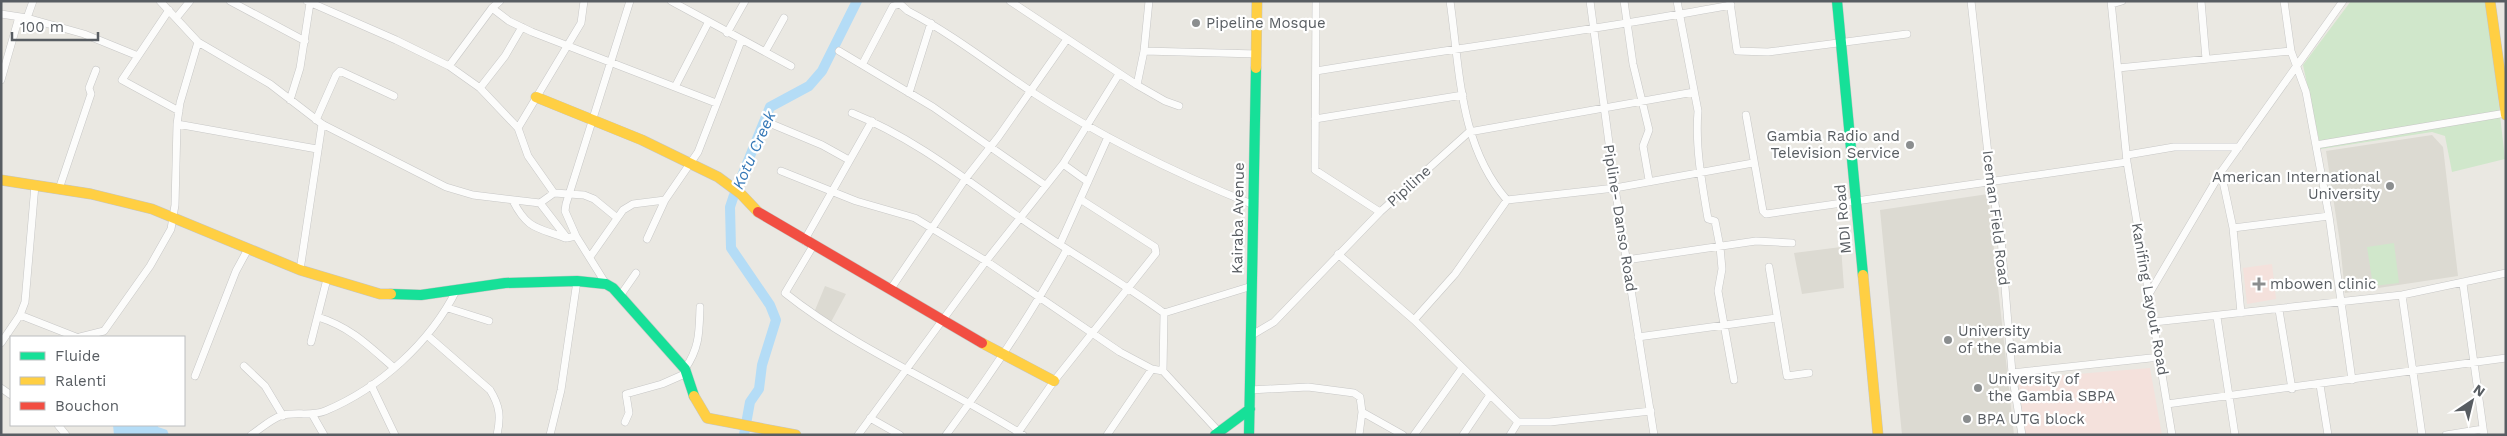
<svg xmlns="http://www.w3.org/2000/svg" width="2507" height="436" viewBox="0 0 2507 436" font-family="'Work Sans',sans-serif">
<rect width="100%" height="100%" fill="#eae8e2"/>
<path fill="#dcdad2" d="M2432,135L2443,147L2458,276L2345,293L2340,243L2326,151Z
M1988,194L2014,435H1902L1880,210Z
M1841,247L1844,288L1802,294L1794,253Z
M825,286L846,294L831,322L813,315Z"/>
<path fill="#f4e1dc" d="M2272,264L2276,299L2247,304L2243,268Z
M2150,368L2162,435H2025L2018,379Z"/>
<path fill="#d0e7cb" d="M2351,1H2487L2505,159L2452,172L2445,136L2432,132L2321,149L2303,65Z
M2394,243L2399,283L2373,286L2367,247Z"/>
<path fill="#b4dcf6" d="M113,425H158V427L167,430L169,435H114Z"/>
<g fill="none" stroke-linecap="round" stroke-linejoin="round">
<path stroke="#b4dcf6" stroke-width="10" d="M744,435L750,402L759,389L762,365L776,320L770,305L731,248L730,207L733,198L770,107L809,86L822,71L857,1"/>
<g stroke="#c7c7c6" stroke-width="8">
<path id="street" d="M230,1L305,41
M307,1L396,40L449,66L480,88L518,128L528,156L554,193
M500,1L492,8L509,21L532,32L716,103
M671,1L791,66
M1010,1L1137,85L1144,51L1149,1
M1316,1L1315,170L1380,212
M1450,1C1460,70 1459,145 1507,200
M1590,1L1615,188L1654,435
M1624,1L1633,64L1649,130L1643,146L1649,180
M1677,1L1698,111C1695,146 1702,184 1708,219L1715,221L1720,247L1722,269L1718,291L1734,380
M1971,1L1991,181L2001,238L2012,373L2022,435
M2111,1L2127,162L2172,435
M2201,1L2206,59
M2284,1L2291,51L2306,92L2329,216L2352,380
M1730,2L1737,51L1768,52L1907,34
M2112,4L2122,1
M169,10L122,80L179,111
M1,14L27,18L84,34L138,56
M177,17L190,1
M27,18L33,1
M727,33L745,1
M198,42L270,84L322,124L446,187L473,195L540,203L554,193L584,195L594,199L616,217
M839,51L933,107L1045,185
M1144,51L1257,54
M765,52L784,18
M863,63L893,6L900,4L908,11C952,34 990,64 1032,92C1101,137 1177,174 1254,205
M449,66L492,8
M2118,68L2291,51
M1316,71C1454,48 1593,31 1731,5
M1,80L19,17
M1137,85L1165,101L1179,106
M675,87L708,23
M480,88L505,56L522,27
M909,93L931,23
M290,100L300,68L310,3
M852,113C914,138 965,179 1019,217C1067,251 1117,279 1164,313
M1746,115L1763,211L1766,214L2127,162
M1315,119L1463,95
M316,120L336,75L340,71L394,96
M177,124L317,149
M774,125L822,145L849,160
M518,128L581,23L584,1
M2316,145L2506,113
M2127,155L2174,147H2239
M1063,164L1088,182
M781,171L856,201L915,218L986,261L1120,352L1152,369L1163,371L1219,432
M2221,172L2233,228L2329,216
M59,189L91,94L89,88L96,70
M513,201C528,230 537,227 565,238
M540,203L567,238L576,236L606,284
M2233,228L2241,313
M576,236L565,211L566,204L630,1
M647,239L665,200L698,152L741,41
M804,241L872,121
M1060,244L1108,137
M813,246L785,293C858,351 944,385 1023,435
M1338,254L1414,320L1518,422H1550L1651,411
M590,257L623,210L633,204L665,200
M1626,260L1756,241L1792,243
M1769,267L1787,376L1809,373
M300,270L322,124
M2463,284L2484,435
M890,290L966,178L999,136L1067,39
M2149,294L2221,172L2343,1
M2402,295L2422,435
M620,296L636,273
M448,308L489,321
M2279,310L2292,389
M1164,313L1252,286
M20,315L76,337
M318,317C350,327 368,345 393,367
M2217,317L2235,435
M1414,320L1455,274L1507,200L1615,188L1753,163
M2154,322L2402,295L2506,273
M1252,335L1274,322L1380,212L1469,132L1694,92
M428,336L490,390C500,406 501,417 497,435
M80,337L104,331L150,266L171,229L175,205L177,124L180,103L198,42L160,1
M1638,337L1776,318
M311,342L327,279
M1,343L20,315L25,302L35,185
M244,366L265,386L283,416
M685,369C700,347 699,332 700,307
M1163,371L1164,313
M2012,373L2160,357
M195,376L236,271L248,249
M371,385L395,435
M2320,385L2328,435
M1,388L11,395
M1250,390L1308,387L1354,393L1360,397L1362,412L1403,435
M2167,404L2506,358
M312,414L324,435
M870,418L900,435
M625,422L629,413L626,394L662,384L687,373
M58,425L66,435
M1017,434L1054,381L1156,253L1155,247L1080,199
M251,435C260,429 270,420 280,416C294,411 310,417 325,411C380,388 430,343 457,289
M550,435L561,390L577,281
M858,435L986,261L1063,164L1119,74
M946,435C990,376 1032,313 1067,249
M1107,435L1152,369
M1359,435L1362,412
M1414,435L1462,368
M1463,435L1490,395
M1510,435L1518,422
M2446,435L2483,429"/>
</g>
<g stroke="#c5c6c4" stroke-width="11">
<path id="fast" d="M1837,1L1863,275
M391,294L421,295L505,283L577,281L606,284L613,288L685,369L694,396
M1215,435L1250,409
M1249,435L1256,68"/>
</g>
<g stroke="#c5c6c4" stroke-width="11">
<path id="slow" d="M2490,1L2506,115
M1256,68L1257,1
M536,97L642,140L718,177L741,194L758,212
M1,180L91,194L152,209L300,270L380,294H391
M1863,275L1878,435
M982,343L1054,381
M694,396L707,418L796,435"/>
</g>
<g stroke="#c5c6c4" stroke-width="11">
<path id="jam" d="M758,212L982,343"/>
</g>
<use href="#street" stroke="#fcfcfb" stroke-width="7"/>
<use href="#fast" stroke="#16e098" stroke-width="10"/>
<use href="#slow" stroke="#ffcf43" stroke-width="10"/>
<use href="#jam" stroke="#f24e42" stroke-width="10"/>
</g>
<g fill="#8b8e8f" stroke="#fff" stroke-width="2">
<circle cx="1196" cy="23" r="5"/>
<circle cx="1910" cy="145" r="5"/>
<circle cx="2390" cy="186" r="5"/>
<path d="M2256.5 276.5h5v5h5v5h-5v5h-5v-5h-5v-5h5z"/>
<circle cx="1948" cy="340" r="5"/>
<circle cx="1978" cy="388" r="5"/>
<circle cx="1967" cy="419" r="5"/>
</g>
<g text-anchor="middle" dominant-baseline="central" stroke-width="4.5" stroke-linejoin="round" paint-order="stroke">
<g font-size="15" fill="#585d62" stroke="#fff" text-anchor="start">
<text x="1206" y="23">Pipeline Mosque</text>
<text x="1900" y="136" text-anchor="end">Gambia Radio and<tspan x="1900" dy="17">Television Service</tspan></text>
<text x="2380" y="177" text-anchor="end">American International<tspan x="2380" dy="17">University</tspan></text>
<text x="2270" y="284">mbowen clinic</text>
<text x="1958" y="331">University<tspan x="1958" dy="17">of the Gambia</tspan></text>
<text x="1988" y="379">University of<tspan x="1988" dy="17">the Gambia SBPA</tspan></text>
<text x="1977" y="419">BPA UTG block</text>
</g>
<g font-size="15" fill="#585d62" stroke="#fff">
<text transform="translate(1409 186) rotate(-42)">Pipiline</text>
<text transform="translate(1238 218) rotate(-89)">Kairaba Avenue</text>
<text transform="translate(1620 218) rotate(81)">Pipline- Danso Road</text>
<text transform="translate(1996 218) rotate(83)">Iceman Field Road</text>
<text transform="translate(1843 219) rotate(-95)">MDI Road</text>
<text transform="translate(2150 299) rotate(80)">Kanifing Layout Road</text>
</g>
<g font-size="16" font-style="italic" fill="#3578b7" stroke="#fff">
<text transform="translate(754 150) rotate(-66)">Kotu Creek</text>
</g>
</g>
<rect width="2507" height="436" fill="none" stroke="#585d62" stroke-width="5"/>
<rect x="10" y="336" width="175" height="90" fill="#ffffff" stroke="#bcbec0"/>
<rect x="20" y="352" width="25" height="8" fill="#16e098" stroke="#bcbec0"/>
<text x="55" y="361" font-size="15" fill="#585d62">Fluide</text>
<rect x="20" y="377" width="25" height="8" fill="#ffcf43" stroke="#bcbec0"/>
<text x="55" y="386" font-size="15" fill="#585d62">Ralenti</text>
<rect x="20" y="402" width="25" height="8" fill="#f24e42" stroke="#bcbec0"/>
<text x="55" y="411" font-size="15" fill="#585d62">Bouchon</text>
<g transform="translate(2472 401) rotate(35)" stroke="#ffffff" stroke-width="4" paint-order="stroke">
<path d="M0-4L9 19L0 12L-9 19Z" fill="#585d62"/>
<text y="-8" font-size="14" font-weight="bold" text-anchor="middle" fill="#585d62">N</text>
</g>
<path d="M12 32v8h86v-8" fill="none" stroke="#585d62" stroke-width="2.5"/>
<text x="20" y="32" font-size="15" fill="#585d62" stroke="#ffffff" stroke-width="4" paint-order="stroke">100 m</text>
</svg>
